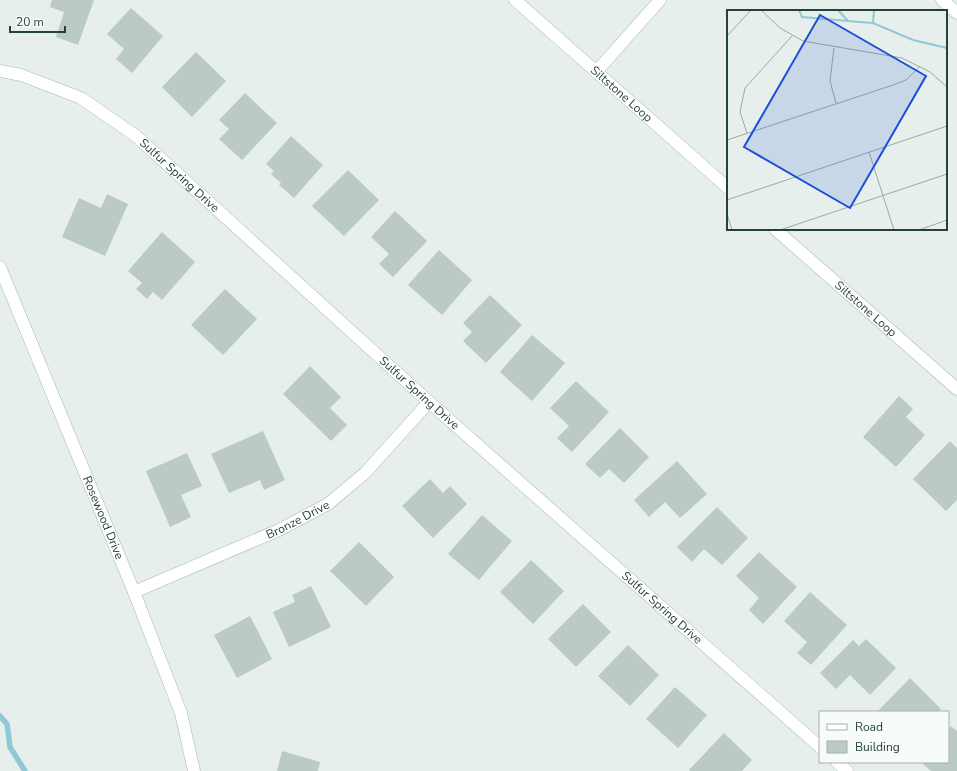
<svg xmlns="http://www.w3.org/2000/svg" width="957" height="771" viewBox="0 0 957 771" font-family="'Nunito Sans',sans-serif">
<rect width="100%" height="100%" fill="#e6efeb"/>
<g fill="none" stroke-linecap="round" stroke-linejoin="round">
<path stroke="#8ec9d4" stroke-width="5.5" d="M0,716L7,724L10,747L25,771"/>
</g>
<path fill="#bbcac4" d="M52,0H94L78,45L56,37L64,12L50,7Z
M131,8L163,36L132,73L116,59L124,49L107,34Z
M196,52L226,81L192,117L162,87Z
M245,93L277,123L242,160L219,139L229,129L219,120Z
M291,136L323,165L294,198L279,185L281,183L271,174L274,171L266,164Z
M348,170L379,200L344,236L312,206Z
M107,194L128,204L105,256L62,237L79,198L101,208Z
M395,211L427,241L393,277L379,264L389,254L371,237Z
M162,232L195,262L162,300L153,292L147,299L136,289L142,283L128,271Z
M439,250L472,280L442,315L408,285Z
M225,289L257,319L223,355L191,325Z
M490,295L522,325L486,363L463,341L472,332L463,323Z
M532,335L565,363L532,401L500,372Z
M310,366L341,397L330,408L347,425L331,441L283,394Z
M576,381L609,412L572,452L557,438L569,426L550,408Z
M899,396L913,409L906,417L925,435L896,467L863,437Z
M620,428L649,457L624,483L609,469L600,478L585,464Z
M263,431L285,480L264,490L260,480L229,493L211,454Z
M950,441L957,448V500L946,511L913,479Z
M187,453L202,486L181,495L191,517L170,527L146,471Z
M677,461L707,494L680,518L665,502L649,517L634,500Z
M430,479L443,493L450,486L467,504L433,538L402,506Z
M717,507L748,538L722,565L704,549L692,562L677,547Z
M482,515L512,541L479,580L448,554Z
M359,542L394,577L366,606L330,571Z
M759,552L797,587L763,624L749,610L759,598L736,576Z
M531,560L564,591L533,624L500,592Z
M311,586L331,627L289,647L273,612L295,602L292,595Z
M810,592L847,625L811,665L797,653L807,642L784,621Z
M583,604L611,632L576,667L548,639Z
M250,616L272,659L237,678L214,635Z
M866,639L896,668L870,695L850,675L836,689L820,673L853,640L859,646Z
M628,645L659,675L630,706L598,676Z
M910,678L941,709L938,712H877Z
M675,687L707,715L678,748L646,719Z
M951,726L957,731V771H931L921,762H948V730Z
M724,733L752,760L742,771H690L689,770Z
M282,751L320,762L318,771H277Z"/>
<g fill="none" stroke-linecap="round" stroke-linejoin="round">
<g stroke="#a8b8b2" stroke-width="13">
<g id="minor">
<path id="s1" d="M515,0L728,188"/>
<path d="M942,0L957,13"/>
<path id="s2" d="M0,71L21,75L81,98L136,136L429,402L820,747"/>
<path d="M596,72L660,0"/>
<path id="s3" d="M775,229L957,389"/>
<path id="s4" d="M134,592L279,530L328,504L365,473L429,402"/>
<path d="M837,762L847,771"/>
</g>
</g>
<g stroke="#a8b8b2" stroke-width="13">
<g id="tertiary">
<path id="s5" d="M0,267L134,592L181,713L194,771"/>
</g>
</g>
<use href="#minor" stroke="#fff" stroke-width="12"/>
<use href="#tertiary" stroke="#fff" stroke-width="12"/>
</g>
<g text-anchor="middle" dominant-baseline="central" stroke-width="3" stroke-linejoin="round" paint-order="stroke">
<g font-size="12" fill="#24423a" stroke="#f7fbf9">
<text stroke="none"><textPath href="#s1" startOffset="142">Siltstone Loop</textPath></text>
<text stroke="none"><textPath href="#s2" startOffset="211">Sulfur Spring Drive</textPath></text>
<text stroke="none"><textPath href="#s3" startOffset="121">Siltstone Loop</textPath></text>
<text stroke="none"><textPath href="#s2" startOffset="535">Sulfur Spring Drive</textPath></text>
<text stroke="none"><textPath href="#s5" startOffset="271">Rosewood Drive</textPath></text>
<text stroke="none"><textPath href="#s4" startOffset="179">Bronze Drive</textPath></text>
<text stroke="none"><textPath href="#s2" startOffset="859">Sulfur Spring Drive</textPath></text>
</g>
</g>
<g transform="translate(727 10)">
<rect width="220" height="220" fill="#e6efeb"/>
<path fill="none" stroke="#8ec9d4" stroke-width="2" d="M72,0L75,7L121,11M111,0L121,11L146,13L186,30L220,38M146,13L147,0"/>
<path fill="none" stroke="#98aaa4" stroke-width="1" d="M34,0L53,18L76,31L175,48L203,62L220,77M0,26L24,0M107,38L103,71L109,93M20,123L13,102L18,78L65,26M0,130L169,74L179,70L193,56M142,142L167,220M0,190L220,116M0,204L5,220M53,220L220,164M192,220L220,210"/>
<path fill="#1d4ed8" fill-opacity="0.15" stroke="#1d4ed8" stroke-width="2" d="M93,5L199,66L123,198L17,137Z"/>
<rect width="220" height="220" fill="none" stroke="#24423a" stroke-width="2"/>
</g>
<rect x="819" y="711" width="130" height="52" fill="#f7fbf9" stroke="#a3b1ad"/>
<rect x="827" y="724" width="20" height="6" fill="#ffffff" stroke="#a3b1ad"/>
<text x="855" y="731" font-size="12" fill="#24423a">Road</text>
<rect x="827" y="741" width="20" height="12" fill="#bbcac4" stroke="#a3b1ad"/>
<text x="855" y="751" font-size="12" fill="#24423a">Building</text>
<path d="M10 26v6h55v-6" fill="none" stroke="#24423a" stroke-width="2"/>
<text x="16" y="26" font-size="12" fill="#24423a" stroke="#f7fbf9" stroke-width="3" paint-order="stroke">20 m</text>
</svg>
